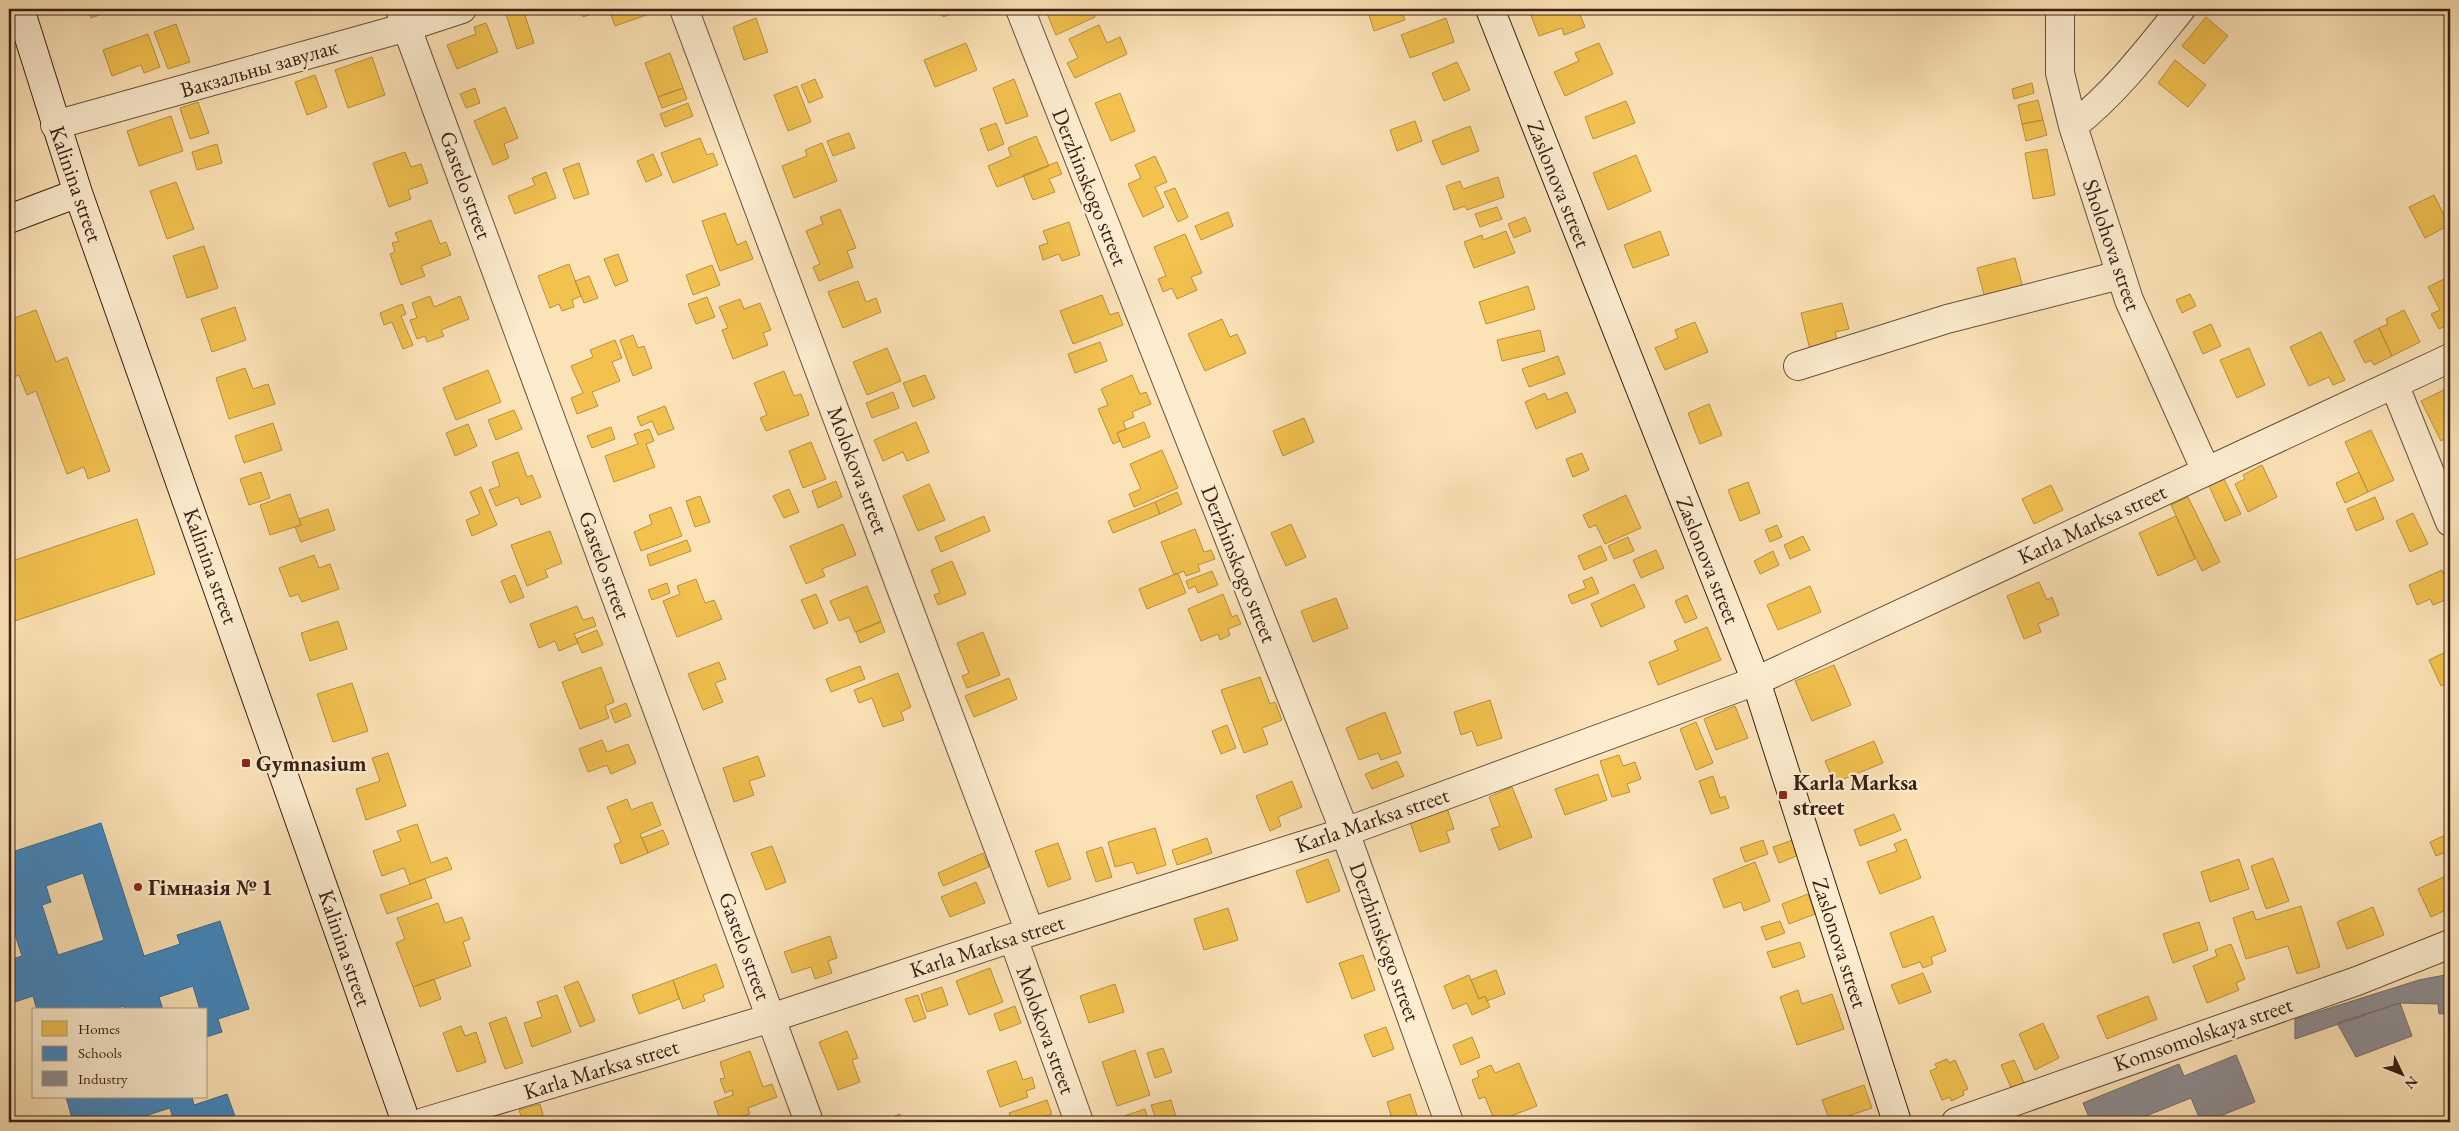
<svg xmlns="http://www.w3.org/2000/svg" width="2459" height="1131" viewBox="0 0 2459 1131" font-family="'EB Garamond',serif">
<rect width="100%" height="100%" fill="#fce3b7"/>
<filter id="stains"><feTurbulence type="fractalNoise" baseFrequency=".004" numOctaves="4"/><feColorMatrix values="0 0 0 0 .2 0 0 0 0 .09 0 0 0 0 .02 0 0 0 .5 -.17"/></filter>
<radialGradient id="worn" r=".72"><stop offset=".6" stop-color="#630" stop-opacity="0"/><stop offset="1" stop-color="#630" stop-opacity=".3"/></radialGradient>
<path fill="#f2c14e" stroke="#bb903d" d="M88,9H113V10L91,18Z
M281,9H296V10L283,14Z
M523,9L534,43L517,49L506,14Z
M580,9H594L595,13L583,17Z
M600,9H650L652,13L615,26L610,12L602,15Z
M940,9H965L943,17Z
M1045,9H1091L1095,17L1056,35Z
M1387,9H1401L1405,20L1374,31L1369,15Z
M1540,9H1578L1585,27L1564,35L1562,28L1539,36L1530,13Z
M2206,17L2228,36L2204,64L2182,46Z
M756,18L768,52L744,60L733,27Z
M1446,18L1454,42L1410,58L1401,35Z
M486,23L498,52L457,69L447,45L476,34L474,27Z
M176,24L190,62L168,69L154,32Z
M1099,25L1107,43L1120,37L1127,54L1075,78L1067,63L1078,58L1069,39Z
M148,34L160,67L144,73L141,65L112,76L103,50Z
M966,43L977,70L935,87L924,60Z
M1599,43L1613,74L1565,96L1554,72L1579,61L1575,53Z
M670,53L683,88L658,97L645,63Z
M372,57L385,95L348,108L335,70Z
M2175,60L2206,85L2188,107L2158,83Z
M1457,62L1470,90L1444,101L1432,73Z
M315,75L327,107L307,115L295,82Z
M815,79L823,97L809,103L801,85Z
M1014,79L1028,116L1006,124L993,88Z
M2032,83L2034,93L2014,99L2012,89Z
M797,86L811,122L788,131L774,95Z
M475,88L480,103L466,108L460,94Z
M683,88L687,99L662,108L658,97Z
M1120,93L1135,131L1111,141L1095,103Z
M2038,100L2043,120L2022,124L2018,105Z
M1626,101L1635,123L1593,139L1585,117Z
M198,102L209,133L190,139L180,108Z
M688,103L693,116L665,127L660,114Z
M505,107L518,138L504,144L509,158L493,165L474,121Z
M171,116L183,151L139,166L127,131Z
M2043,120L2047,135L2026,141L2022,124Z
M1415,121L1422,141L1397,151L1390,130Z
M996,123L1004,144L988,151L980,129Z
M1470,126L1479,151L1442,165L1432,141Z
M849,133L855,148L833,156L827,141Z
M1036,136L1049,166L997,187L988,166L1011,156L1008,148Z
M700,138L707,155L713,153L718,165L673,183L661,153Z
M822,143L837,181L794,198L782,166L807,156L805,150Z
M217,144L222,163L197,170L192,152Z
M2047,149L2055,195L2033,199L2025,153Z
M405,152L411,167L421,164L428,183L408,190L411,199L389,207L373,163Z
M653,154L662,175L646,182L637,161Z
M1636,155L1651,191L1608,210L1593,173Z
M1155,156L1167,182L1155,187L1164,207L1143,217L1128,184L1141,178L1135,165Z
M1057,162L1062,174L1049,179L1055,192L1033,200L1023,175Z
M579,163L589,194L574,199L563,169Z
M546,172L556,198L515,214L508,196L535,185L532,178Z
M1498,177L1504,197L1467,210L1465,206L1454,210L1446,186L1460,181L1463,189Z
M176,182L194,229L167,239L150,191Z
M1175,188L1188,217L1178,222L1164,192Z
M2434,195L2449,225L2425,238L2409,207Z
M1497,207L1502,219L1480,227L1475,214Z
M840,209L856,248L847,251L853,267L819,281L813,267L820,264L806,231L823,224L820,217Z
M1228,212L1233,226L1201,240L1195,226Z
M725,213L737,245L746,241L753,259L720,271L702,221Z
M1525,217L1531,231L1514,238L1508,224Z
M431,220L440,244L446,242L451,255L421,266L425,276L401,285L390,254L395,252L392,243L399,241L395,233Z
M1069,222L1080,255L1062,261L1059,254L1043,260L1039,246L1048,243L1043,231Z
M1506,231L1515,253L1474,268L1464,242L1482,235L1483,240Z
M1660,231L1669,255L1633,268L1624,245Z
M1185,234L1202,273L1191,277L1197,290L1177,299L1172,288L1163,292L1158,279L1166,276L1154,247Z
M204,246L218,288L187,298L173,256Z
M618,254L628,281L615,286L604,259Z
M2015,258L2023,288L1985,298L1977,268Z
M569,264L581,296L572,300L574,307L562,311L559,304L550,308L538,276Z
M712,265L720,285L693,295L686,275Z
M589,276L598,298L584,303L575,281Z
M2450,276V324L2439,329L2431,314L2440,310L2428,287Z
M858,281L866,302L876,298L881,312L843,328L828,292Z
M1528,286L1535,309L1486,324L1479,302Z
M2190,294L2196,306L2182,313L2176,300Z
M1102,295L1110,315L1118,312L1123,325L1073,344L1060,311Z
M430,296L434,307L460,296L469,319L441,330L444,336L427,342L425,336L417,339L410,320L417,318L412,303Z
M707,297L715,317L696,324L688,304Z
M740,299L744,309L760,303L771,330L763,333L768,345L733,359L722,330L728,328L719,307Z
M1842,303L1849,329L1835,332L1838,342L1810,350L1801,313Z
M402,304L406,314L401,316L413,345L403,349L392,322L384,325L380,313Z
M235,307L246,340L212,352L201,319Z
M36,310L56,362L67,357L110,471L88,479L84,467L67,474L36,391L27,395L19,375L9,379V320Z
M2404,310L2420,342L2392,356L2379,328L2388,324L2386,319Z
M1222,319L1230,337L1237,334L1246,353L1205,371L1188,334Z
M1695,322L1708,352L1665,370L1655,348L1678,338L1675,330Z
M2211,324L2221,346L2203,354L2193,332Z
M2379,328L2392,356L2374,365L2371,360L2365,363L2354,341Z
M1540,330L1545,351L1502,361L1497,340Z
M2321,332L2345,380L2333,385L2329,377L2309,386L2290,347Z
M633,335L638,348L644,346L652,368L633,376L620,340Z
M615,340L622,358L612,362L620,381L592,392L598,406L577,414L571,398L583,393L571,366L593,357L590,350Z
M1100,342L1107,361L1075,373L1068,354Z
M887,348L901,381L867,395L853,362Z
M2249,348L2265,385L2237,398L2220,360Z
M1558,356L1565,374L1529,387L1522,369Z
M245,368L253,389L268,384L275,404L229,419L216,378Z
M488,370L501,402L456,420L443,388Z
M784,371L794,396L801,394L809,415L766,431L760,418L767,415L754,383Z
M925,375L935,398L913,407L903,383Z
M1132,375L1140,394L1146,392L1151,404L1132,412L1134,417L1123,422L1126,429L1117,433L1120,441L1113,444L1098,409L1108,405L1101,389Z
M2450,387V436L2441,441L2421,401Z
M893,392L899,408L872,418L866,403Z
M1567,392L1576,412L1536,429L1525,402L1545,393L1548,400Z
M1709,404L1722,435L1700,444L1688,413Z
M665,406L674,429L658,435L652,421L641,426L637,417Z
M514,410L522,429L496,440L488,420Z
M1304,418L1314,442L1283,456L1273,431Z
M916,422L929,452L907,461L903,452L883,461L874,440Z
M1144,422L1150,437L1123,448L1117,433Z
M273,423L282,450L244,463L235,436Z
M468,424L477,446L455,456L446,433Z
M611,427L615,439L592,448L587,436Z
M649,429L654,441L646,444L655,467L614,482L605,456L638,444L634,434Z
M2371,430L2394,480L2368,492L2345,442Z
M811,442L826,479L803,488L789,451Z
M1162,450L1178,488L1134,507L1129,494L1141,489L1130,464Z
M518,452L527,477L532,475L541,497L521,505L518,497L496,506L489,490L500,486L492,462Z
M1582,453L1589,470L1573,477L1566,459Z
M2262,465L2277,497L2248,512L2235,484L2245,479L2243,475Z
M261,472L270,498L249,505L240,479Z
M2359,472L2368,492L2345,503L2336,483Z
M2224,479L2241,514L2225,521L2209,486Z
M836,481L842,497L818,508L812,491Z
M1748,482L1760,513L1740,521L1728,490Z
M929,484L945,520L918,531L903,496Z
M2051,485L2063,510L2034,524L2022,499Z
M481,487L497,525L472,536L466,520L480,514L470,492Z
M789,489L799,512L784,518L773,496Z
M1177,492L1182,504L1160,514L1155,502Z
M290,494L301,525L270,535L260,505Z
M1626,495L1641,528L1605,544L1596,525L1589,528L1583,515Z
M700,496L710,522L695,527L686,501Z
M2188,497L2220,562L2202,571L2171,505Z
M2375,497L2384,519L2356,531L2347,509Z
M1155,502L1160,514L1113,533L1108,521Z
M671,507L682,536L641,551L634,532L652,524L649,515Z
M328,509L335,530L301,542L295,527L301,525L299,519Z
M2413,513L2428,544L2410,552L2396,521Z
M984,516L990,531L941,552L935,537Z
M2176,516L2195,559L2158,576L2139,533Z
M137,519L155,574L9,623V562Z
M843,524L856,555L822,569L825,576L806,584L790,546Z
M1291,524L1306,557L1286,566L1271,533Z
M1777,525L1782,537L1770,542L1765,530Z
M1195,529L1204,552L1211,550L1215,559L1198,565L1200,571L1186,576L1184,571L1174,575L1161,542Z
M550,531L562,563L545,570L548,577L527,586L511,545Z
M1803,536L1810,550L1790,559L1784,545Z
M1628,537L1634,551L1614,559L1608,546Z
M687,540L691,551L650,566L647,555Z
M1601,546L1607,560L1584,570L1578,556Z
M1656,550L1664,568L1641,578L1633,560Z
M1773,551L1779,565L1760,574L1754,561Z
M314,555L319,568L330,564L339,589L302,602L298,594L290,597L279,568Z
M952,561L966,594L938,605L934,595L940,593L931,570Z
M2442,570L2450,589V598L2433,605L2430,599L2417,605L2409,585Z
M1212,571L1218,585L1198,593L1195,586L1189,589L1186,581Z
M1178,573L1186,593L1147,609L1139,589Z
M515,575L524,597L510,603L501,581Z
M1592,577L1599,593L1572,604L1568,595L1586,588L1583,581Z
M696,579L705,603L714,600L722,619L677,637L663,601L680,594L677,586Z
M2039,582L2047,600L2052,597L2059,615L2038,624L2041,632L2024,639L2007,596Z
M667,583L670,593L652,600L648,590Z
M1634,584L1645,607L1601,627L1591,604Z
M867,586L881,621L855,632L849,617L839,621L830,601Z
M1810,586L1821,612L1778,630L1767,605Z
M816,594L828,623L814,629L801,600Z
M1223,594L1232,617L1237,615L1241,624L1228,629L1230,635L1220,640L1218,634L1201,641L1188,609Z
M1687,595L1697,618L1685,623L1675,601Z
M1336,598L1348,628L1313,642L1301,611Z
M577,606L583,620L593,617L596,626L574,634L578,643L559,651L555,641L539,648L530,624Z
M338,621L347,649L310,661L301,633Z
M881,622L885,632L860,643L856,632Z
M1707,627L1721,660L1658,685L1649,662L1678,650L1674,641Z
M597,630L603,645L582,653L576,639Z
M983,632L1000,675L967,688L962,676L969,673L957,643Z
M2450,650V682L2441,686L2429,660Z
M719,662L726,679L715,683L723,702L703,710L688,674Z
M1834,665L1851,705L1812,721L1795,681Z
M860,666L865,679L831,692L826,679Z
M601,667L614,702L605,706L609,718L580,729L562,682Z
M898,673L911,707L901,712L904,720L883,727L872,698L859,703L854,690Z
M1260,677L1270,704L1275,702L1282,720L1262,728L1268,744L1244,753L1221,690Z
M1009,678L1017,699L974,717L965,696Z
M352,683L368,731L333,742L317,694Z
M1490,700L1502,738L1477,746L1472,731L1461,735L1454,712Z
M626,703L631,716L615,723L610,710Z
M1735,706L1748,738L1716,750L1704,719Z
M1385,712L1401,753L1381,760L1378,753L1359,760L1346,728Z
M1696,722L1713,763L1696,770L1680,729Z
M1227,725L1236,748L1221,754L1212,731Z
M602,740L607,752L628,744L636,763L611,774L607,765L588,772L579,749Z
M1874,741L1883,763L1834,783L1825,761Z
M388,753L406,806L366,820L356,789L380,781L372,758Z
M1619,755L1623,766L1635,762L1641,779L1627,784L1630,792L1612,797L1600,761Z
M758,756L765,776L749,781L754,795L734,802L723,768Z
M1397,761L1404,776L1372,789L1365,774Z
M1598,774L1607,800L1565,815L1555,789Z
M1713,776L1720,798L1725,796L1729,808L1711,814L1699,781Z
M1292,781L1302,807L1278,817L1281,826L1270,831L1256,796Z
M1512,787L1532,837L1499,850L1491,829L1500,826L1489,797Z
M627,799L631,810L652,802L661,825L640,834L648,853L621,864L614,845L621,842L607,807Z
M1446,805L1454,829L1446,831L1450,842L1420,852L1409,819Z
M1894,814L1901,830L1860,846L1854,830Z
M417,824L431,863L447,857L452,869L410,884L404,868L382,876L373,851L401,841L397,831Z
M1155,828L1166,865L1137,874L1133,862L1115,867L1108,842Z
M663,830L669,844L648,853L642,838Z
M2450,833V850L2436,856L2430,842Z
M1207,838L1212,853L1177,865L1172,850Z
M1906,839L1921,878L1880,894L1867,862L1897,851L1894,844Z
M1763,840L1768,854L1745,862L1740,848Z
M1793,840L1799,855L1779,863L1773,847Z
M1058,843L1071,879L1048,887L1035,851Z
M772,846L786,882L766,890L751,853Z
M1102,847L1112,877L1096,882L1086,852Z
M983,853L989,867L943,886L938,873Z
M2273,858L2289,901L2266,909L2251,866Z
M1328,859L1340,891L1307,903L1296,871Z
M2239,859L2249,889L2210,902L2201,872Z
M1755,862L1770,901L1744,911L1741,902L1724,908L1713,879Z
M2450,874V908L2431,917L2418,889Z
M425,879L432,898L387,914L380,895Z
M976,882L985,903L950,917L941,897Z
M1808,894L1815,914L1789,924L1782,904Z
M438,903L445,923L462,917L470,939L463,942L471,966L413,987L396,943L405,939L397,918Z
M2301,906L2320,967L2297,974L2288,946L2246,959L2233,918L2253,911L2256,920Z
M2373,907L2384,935L2347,949L2337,922Z
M1228,908L1238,940L1204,950L1194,919Z
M1933,916L1946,951L1931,957L1933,964L1923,968L1920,962L1903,968L1890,933Z
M1780,921L1785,933L1766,940L1761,927Z
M2199,922L2208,950L2173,963L2163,934Z
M830,936L837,958L828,961L832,973L815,979L811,967L792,973L784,952Z
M1800,942L1805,957L1773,968L1767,952Z
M2231,944L2245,979L2236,983L2239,990L2207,1003L2193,966L2217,956L2215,950Z
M1363,955L1375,990L1352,999L1339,963Z
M716,964L724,987L703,995L705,1001L683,1009L673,980Z
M990,968L1003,1002L969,1015L956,981Z
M1496,970L1505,994L1487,1001L1485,996L1479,999L1471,980Z
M1923,973L1931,992L1899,1004L1891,985Z
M1469,975L1479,999L1485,996L1490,1007L1472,1015L1467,1003L1453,1009L1444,986Z
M434,979L441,999L420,1007L413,987Z
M673,980L679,999L639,1014L632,995Z
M578,981L595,1021L580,1027L564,987Z
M1115,984L1124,1012L1089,1023L1080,996Z
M942,987L948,1005L927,1012L921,994Z
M1798,990L1802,1004L1832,994L1844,1029L1797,1045L1780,997Z
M557,995L571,1032L532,1047L524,1023L542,1017L537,1002Z
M918,995L926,1018L914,1022L905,999Z
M2148,996L2157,1019L2107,1039L2097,1016Z
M1015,1006L1021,1023L1000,1031L994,1014Z
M506,1017L523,1063L505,1069L489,1023Z
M2043,1023L2059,1058L2035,1070L2019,1034Z
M461,1026L465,1036L476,1032L486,1062L457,1072L443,1033Z
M1386,1027L1394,1049L1373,1057L1364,1035Z
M847,1031L858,1058L852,1060L860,1082L838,1090L819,1042Z
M1472,1037L1480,1057L1461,1065L1453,1045Z
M1163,1048L1172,1072L1155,1078L1147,1053Z
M1135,1050L1150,1095L1117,1106L1102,1062Z
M750,1051L763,1087L772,1084L777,1097L748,1108L750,1114L721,1122L714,1102L733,1095L732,1090L725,1093L720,1079L725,1078L720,1062Z
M1947,1059L1949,1063L1955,1060L1968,1089L1963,1091L1964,1095L1951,1101L1950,1097L1942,1100L1930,1071L1937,1068L1935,1064Z
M2014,1060L2026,1087L2013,1092L2001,1065Z
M1016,1061L1023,1080L1032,1077L1035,1088L1026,1091L1028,1097L1000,1107L987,1071Z
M1519,1063L1537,1106L1495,1122L1485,1097L1479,1099L1472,1080L1479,1077L1477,1071L1491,1065L1495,1073Z
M1864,1085L1872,1108L1830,1122L1822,1100Z
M1410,1094L1419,1122H1393L1387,1102Z
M1047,1100L1052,1114L1028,1122H1012L1009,1113Z
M1171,1100L1176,1117L1157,1122L1151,1105Z
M540,1104L545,1122H523L519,1110Z
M1145,1109L1149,1122H1116L1115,1119Z
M900,1114L903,1122H879Z"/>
<path fill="#3f88c5" stroke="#3e6890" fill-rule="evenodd" d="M101,823L144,956L180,944L177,935L220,921L249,1009L218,1019L222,1032L206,1037V1010H200L193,986L159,997L163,1010H125L124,1006L113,1010H37L33,996L9,1004V960L22,956L9,916V853ZM83,873L104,940L58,955L42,905L51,902L46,886Z
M227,1094L237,1122H174L170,1108L126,1122H73L66,1097H192L194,1105Z"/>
<path fill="#8d8d92" stroke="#746c6c" d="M2450,974V1013L2439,1014L2438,1004L2400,1003L2295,1039V1019L2419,980Z
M2400,1003L2412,1036L2356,1057L2337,1023Z
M2236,1055L2255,1102L2205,1122H2201L2191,1098L2131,1122H2091L2083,1103L2179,1064L2184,1076Z"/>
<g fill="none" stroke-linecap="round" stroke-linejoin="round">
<g stroke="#6a4f3d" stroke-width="30">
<path id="street" d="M400,9L809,1122
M684,9L1030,932
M1020,9L1345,832L1449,1122
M2060,9V73L2073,126L2129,300L2206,471
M55,125L407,27L462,9
M2073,126C2116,92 2147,51 2181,9
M1798,366L1947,319L2120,275
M2394,384L2450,522
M1013,938L1079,1122
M424,1122L771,1018L1030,932L1345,832L1756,681L2450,358
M1956,1122L2357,981L2450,944"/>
</g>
<g stroke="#3a1e14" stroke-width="30">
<path id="secondary" d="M20,9L78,193L406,1122
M1490,9L1756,681L1897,1122
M9,219L78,193"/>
</g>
<use href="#street" stroke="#fdedd0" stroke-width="28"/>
<use href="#secondary" stroke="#fdedd0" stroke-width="28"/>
</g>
<g fill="#8f2418" stroke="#fdedd0" stroke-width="2">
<rect x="241" y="758" width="10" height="10" rx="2.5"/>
<rect x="1778" y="790" width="10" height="10" rx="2.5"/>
<circle cx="138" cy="887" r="5"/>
</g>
<g text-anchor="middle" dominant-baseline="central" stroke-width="5" stroke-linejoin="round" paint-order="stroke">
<g font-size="22" fill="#3a1e14" stroke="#fdedd0">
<text transform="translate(259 68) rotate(-16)">Вакзальны завулак</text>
<text transform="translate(76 184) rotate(71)">Kalinina street</text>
<text transform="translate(1559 184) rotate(68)">Zaslonova street</text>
<text transform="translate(466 185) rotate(70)">Gastelo street</text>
<text transform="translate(1090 187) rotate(68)">Derzhinskogo street</text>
<text transform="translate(2112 245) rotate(71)">Sholohova street</text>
<text transform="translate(858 470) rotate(69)">Molokova street</text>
<text transform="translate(2092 524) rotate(-25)">Karla Marksa street</text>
<text transform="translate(1708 560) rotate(68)">Zaslonova street</text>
<text transform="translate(1239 564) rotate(68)">Derzhinskogo street</text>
<text transform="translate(605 565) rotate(70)">Gastelo street</text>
<text transform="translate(211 566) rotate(70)">Kalinina street</text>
<text transform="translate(1372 820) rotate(-19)">Karla Marksa street</text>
<text transform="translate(1385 942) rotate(70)">Derzhinskogo street</text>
<text transform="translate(1840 943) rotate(72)">Zaslonova street</text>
<text transform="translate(745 946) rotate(70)">Gastelo street</text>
<text transform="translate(987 946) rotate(-18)">Karla Marksa street</text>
<text transform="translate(345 948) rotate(71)">Kalinina street</text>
<text transform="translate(1046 1030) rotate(70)">Molokova street</text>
<text transform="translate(2203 1034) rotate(-19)">Komsomolskaya street</text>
<text transform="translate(601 1069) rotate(-17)">Karla Marksa street</text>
</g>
<g font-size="22" font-weight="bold" fill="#3a1e14" stroke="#fdedd0" text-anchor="start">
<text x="256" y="763">Gymnasium</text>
<text x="1793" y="782">Karla Marksa<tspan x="1793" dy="25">street</tspan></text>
<text x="148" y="887">Гімназія № 1</text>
</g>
</g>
<rect width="2459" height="1131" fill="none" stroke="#fce3b7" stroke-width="30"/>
<rect x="10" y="10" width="2439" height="1111" fill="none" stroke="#3a1e14" stroke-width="2.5"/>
<rect x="15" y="15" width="2429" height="1101" fill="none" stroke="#3a1e14"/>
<rect x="32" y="1008" width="175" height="90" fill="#fdedd0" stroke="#af9a85"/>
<rect x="42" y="1021" width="25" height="15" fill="#f2c14e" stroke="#af9a85"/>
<text x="78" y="1034" font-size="15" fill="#3a1e14">Homes</text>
<rect x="42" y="1046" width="25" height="15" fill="#3f88c5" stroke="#af9a85"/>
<text x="78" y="1058" font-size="15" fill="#3a1e14">Schools</text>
<rect x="42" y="1071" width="25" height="15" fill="#8d8d92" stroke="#af9a85"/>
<text x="78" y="1084" font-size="15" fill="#3a1e14">Industry</text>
<g transform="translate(2402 1074) rotate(133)" stroke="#fdedd0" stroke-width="4" paint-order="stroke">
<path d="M0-4L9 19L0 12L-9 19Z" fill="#3a1e14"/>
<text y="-8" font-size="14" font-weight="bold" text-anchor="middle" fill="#3a1e14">N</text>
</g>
<rect width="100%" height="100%" filter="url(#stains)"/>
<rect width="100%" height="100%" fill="url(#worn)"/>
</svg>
